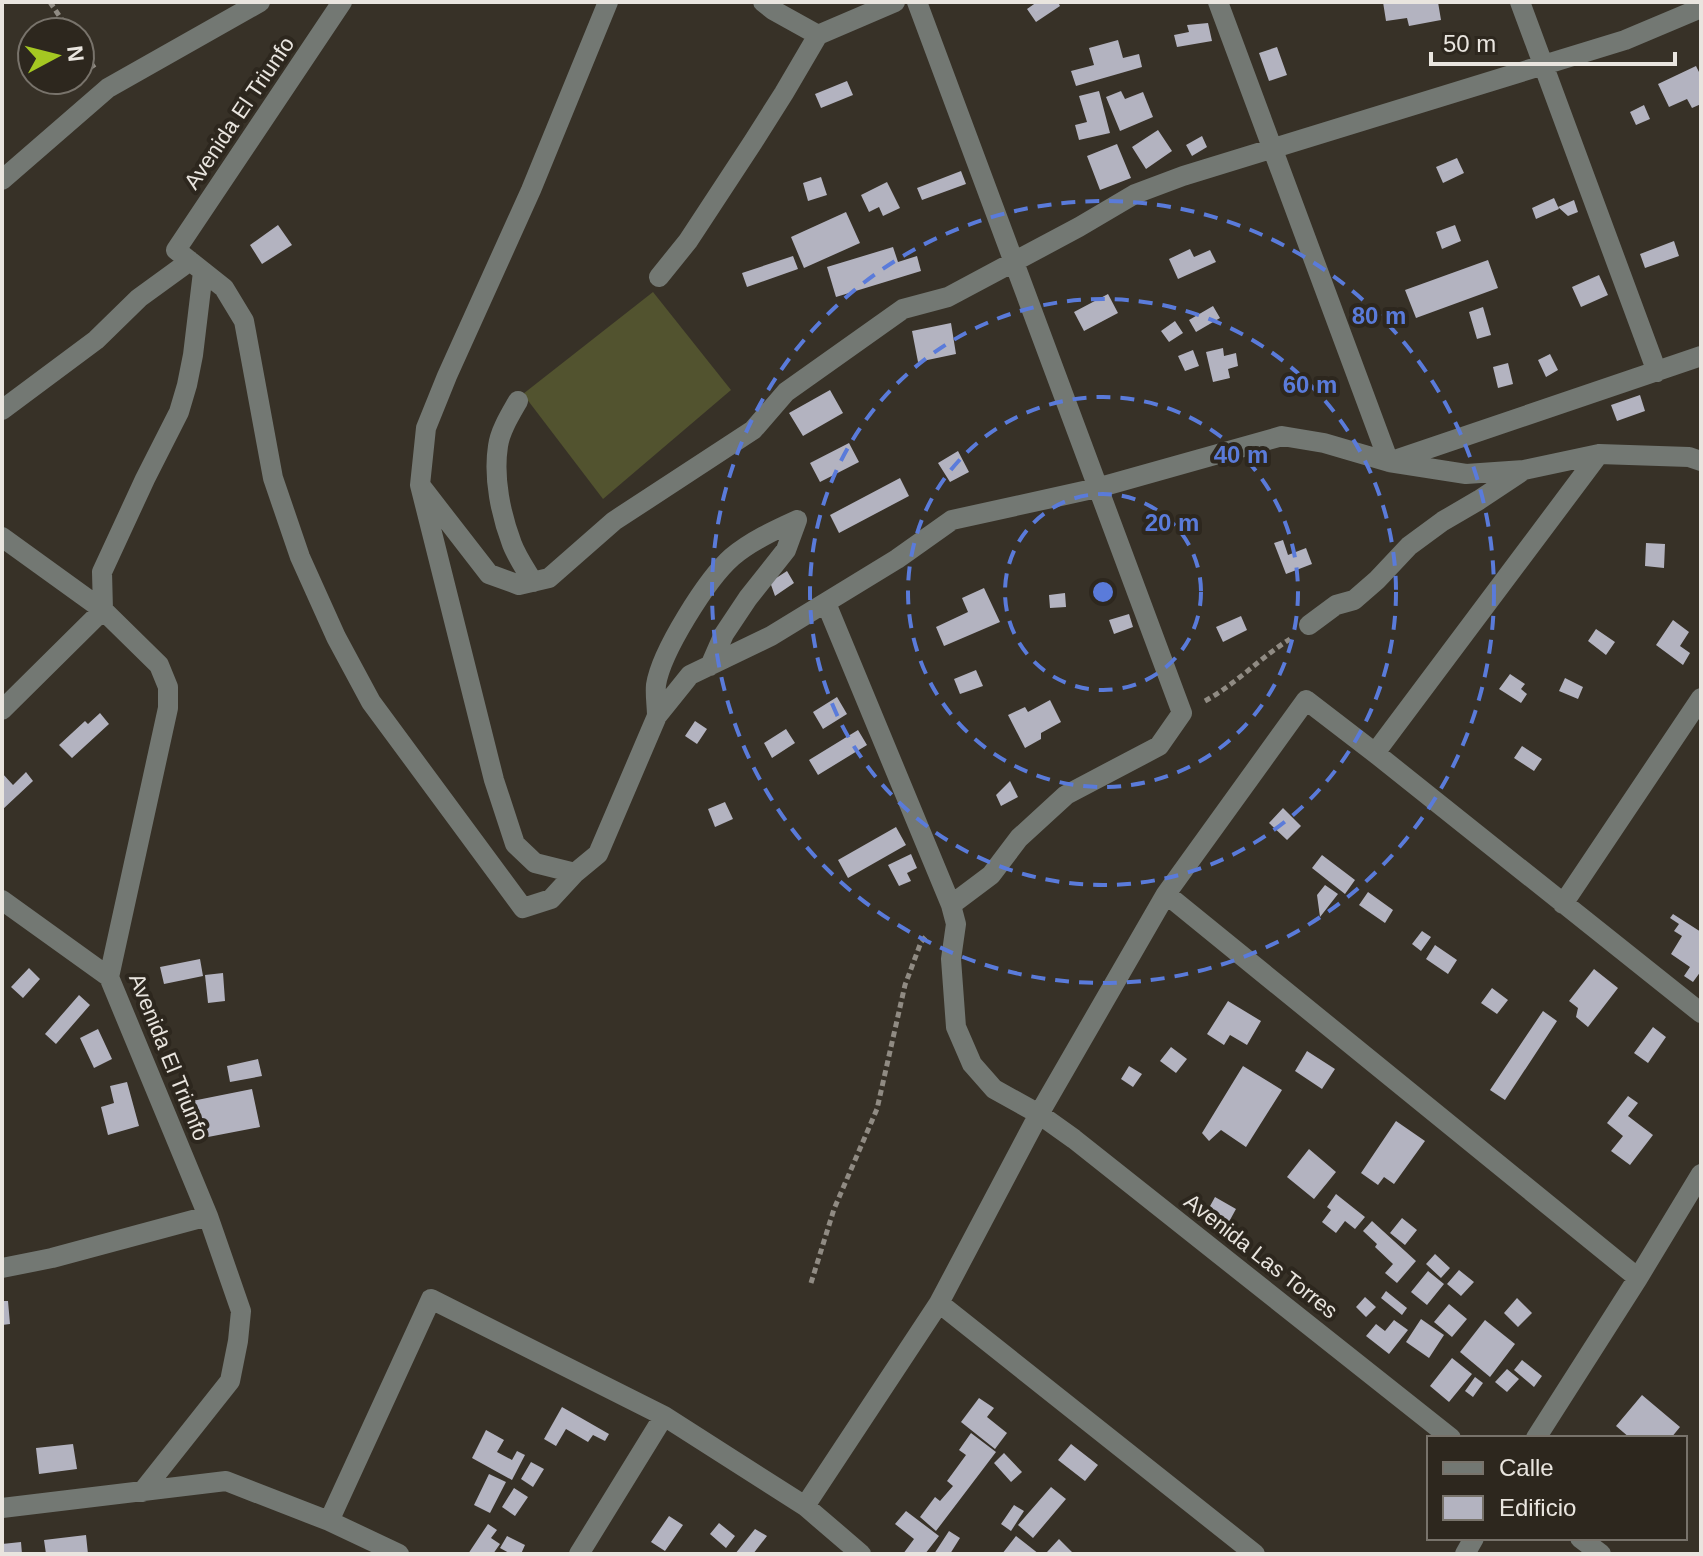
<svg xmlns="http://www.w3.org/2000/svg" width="1703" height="1556" viewBox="0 0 1703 1556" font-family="Helvetica,sans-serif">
<rect width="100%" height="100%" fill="#373127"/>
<path fill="#52532f" d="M653,292L731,390L603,499L523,394Z"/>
<path fill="#b3b3c0" d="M1037,2H1058L1060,6L1036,22L1027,9Z
M1383,2H1438L1441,20L1409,26L1407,18L1386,21Z
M1208,23L1212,41L1177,47L1174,35L1189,32L1187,25Z
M1118,40L1123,58L1139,54L1142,67L1076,86L1071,71L1094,65L1089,48Z
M1277,47L1287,75L1269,81L1259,53Z
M1696,66L1701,76V104L1692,108L1687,99L1669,107L1658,84Z
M847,81L853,95L821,108L815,94Z
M1099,91L1110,133L1079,140L1075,125L1087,122L1079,96Z
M1121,91L1125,99L1143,92L1153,117L1120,131L1106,97Z
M1644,105L1650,119L1636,125L1630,112Z
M1158,130L1172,151L1146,169L1132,147Z
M1202,136L1207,147L1192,156L1186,145Z
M1117,144L1131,178L1100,190L1087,156Z
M1457,158L1464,173L1443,183L1436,167Z
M961,171L966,184L922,200L917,188Z
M821,177L827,195L808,201L803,183Z
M887,182L900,208L883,216L879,207L869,212L861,195Z
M1554,198L1559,209L1536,219L1532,208Z
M1574,200L1578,212L1568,216L1558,207Z
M846,212L860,243L804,268L791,237Z
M278,225L292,245L262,264L250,245Z
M1455,225L1461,241L1442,249L1436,232Z
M1674,241L1679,256L1645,268L1640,254Z
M893,247L898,262L917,256L921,271L836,297L827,267Z
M1190,249L1194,257L1210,250L1216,262L1178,279L1169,259Z
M793,256L798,269L747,287L742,273Z
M1488,260L1498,288L1416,318L1405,290Z
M1599,275L1608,295L1581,307L1572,287Z
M1108,294L1118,313L1084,331L1074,312Z
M1213,306L1220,318L1196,332L1189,320Z
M1483,307L1491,335L1477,339L1469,312Z
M1175,321L1183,333L1169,342L1161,331Z
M951,323L956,354L918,362L912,331Z
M1223,348L1224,356L1236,353L1238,366L1228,369L1230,378L1213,382L1206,352Z
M1193,350L1199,366L1185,371L1178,356Z
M1550,354L1558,370L1546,377L1538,360Z
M1508,363L1513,384L1498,388L1493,367Z
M830,390L843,413L803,436L789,413Z
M1640,395L1645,411L1617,421L1611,405Z
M849,443L859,462L820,482L810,463Z
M958,451L969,472L950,482L938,463Z
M900,478L909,496L839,533L830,515Z
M1283,540L1288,555L1306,548L1312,564L1286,574L1274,543Z
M1646,543L1665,544L1664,568L1645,566Z
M787,571L794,583L775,596L770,582Z
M984,588L1000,622L944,646L936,627L968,612L962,598Z
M1065,593L1066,607L1050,608L1049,595Z
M1129,614L1133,627L1114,634L1109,620Z
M1241,616L1247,630L1223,642L1216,627Z
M1673,620L1689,632L1680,646L1690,653L1683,665L1656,645Z
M1596,629L1615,642L1606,655L1588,641Z
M976,670L983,686L960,694L954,679Z
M1510,674L1525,684L1521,689L1527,694L1521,703L1499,689Z
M1565,678L1583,687L1578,699L1559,691Z
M837,697L847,714L823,729L813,712Z
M1050,700L1061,722L1041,733V739L1025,748L1008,715L1025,707L1028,712Z
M100,713L109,724L72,758L59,745L85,721L88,724Z
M695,721L707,729L697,744L685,736Z
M786,729L795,743L772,758L764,743Z
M858,730L867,745L818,775L809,760Z
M1522,746L1542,759L1534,771L1514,758Z
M26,772L33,781L2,810V773L13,785Z
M1010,781L1018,797L1001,806L996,795Z
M725,802L733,819L715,827L708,809Z
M1283,808L1301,826L1287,840L1269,823Z
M896,827L906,845L848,878L838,860Z
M911,854L917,868L907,873L911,881L899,886L888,865Z
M1322,855L1355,880L1345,894L1312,868Z
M1325,885L1338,894L1320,917L1317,895Z
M1368,892L1393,910L1385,923L1359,905Z
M1673,914L1701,932V971L1693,982L1684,976L1690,967L1671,954L1682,936L1674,931L1679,924L1670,918Z
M1422,931L1431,937L1421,951L1412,944Z
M1435,945L1457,960L1448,974L1426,959Z
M200,959L203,976L164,984L160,967Z
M29,968L40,979L23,998L11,987Z
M1594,969L1618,988L1588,1027L1576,1017L1578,1008L1569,1001Z
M223,973L225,1001L208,1003L205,975Z
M1492,988L1508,1000L1497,1014L1481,1003Z
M79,995L90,1005L56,1044L45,1034Z
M1228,1001L1261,1021L1247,1045L1230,1035L1224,1045L1207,1034Z
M1543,1011L1557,1021L1505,1100L1490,1090Z
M1653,1027L1666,1037L1648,1063L1634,1053Z
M98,1029L112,1059L94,1068L80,1038Z
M1171,1047L1187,1059L1176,1073L1160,1061Z
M1307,1051L1335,1069L1322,1089L1295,1071Z
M258,1059L262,1076L230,1082L227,1066Z
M1129,1066L1142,1074L1133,1087L1121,1079Z
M1243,1066L1282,1090L1246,1147L1221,1130L1209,1141L1202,1133Z
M127,1082L139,1126L108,1135L101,1107L114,1103L110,1086Z
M252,1089L260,1127L208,1137L192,1101Z
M1628,1096L1638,1103L1628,1116L1653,1135L1630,1165L1611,1151L1623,1136L1607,1123Z
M1396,1121L1425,1141L1394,1184L1384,1177L1378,1185L1361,1173Z
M1309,1149L1336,1172L1314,1199L1287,1177Z
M1336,1194L1365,1217L1355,1229L1345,1221L1336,1233L1322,1222L1331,1210L1327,1207Z
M1215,1197L1236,1209L1225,1229L1204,1217Z
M1402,1218L1417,1230L1405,1245L1390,1233Z
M1372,1221L1416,1261L1397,1283L1385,1273L1393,1264L1375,1247L1377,1244L1363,1231Z
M1435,1254L1450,1268L1441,1278L1426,1264Z
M1459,1270L1474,1282L1461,1296L1447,1284Z
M1428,1271L1444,1284L1427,1305L1411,1292Z
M1386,1291L1407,1308L1402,1315L1381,1298Z
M1365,1297L1376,1307L1366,1317L1356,1307Z
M1517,1298L1532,1313L1518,1327L1504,1313Z
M2,1301H8L10,1324L2,1325Z
M1449,1304L1467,1319L1452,1337L1434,1322Z
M1421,1319L1444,1335L1429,1358L1406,1342Z
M1394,1320L1408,1330L1389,1354L1366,1336L1376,1324L1385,1331Z
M1485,1320L1515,1344L1490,1377L1460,1352Z
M1452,1358L1472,1374L1449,1402L1430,1386Z
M1522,1360L1542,1376L1534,1387L1514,1370Z
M1507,1369L1519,1379L1507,1392L1495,1382Z
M1475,1377L1483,1383L1473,1397L1465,1391Z
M1642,1395L1680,1427L1671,1438H1630L1616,1426Z
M979,1398L994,1408L987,1417L1007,1433L995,1449L961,1422Z
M562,1407L609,1434L605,1441L593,1435L588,1442L566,1429L556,1446L544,1439Z
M486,1430L504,1440L497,1452L512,1460L517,1451L525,1455L512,1480L472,1458Z
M971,1433L996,1452L936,1531L920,1517L935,1497L940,1501L953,1486L947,1481L966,1455L959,1450Z
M73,1444L77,1469L39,1474L36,1448Z
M1071,1444L1098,1465L1085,1481L1058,1460Z
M1004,1453L1022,1472L1011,1482L994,1463Z
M531,1462L544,1469L533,1487L521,1479Z
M489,1474L506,1482L490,1513L474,1505Z
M1051,1487L1066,1499L1033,1538L1018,1525Z
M514,1488L528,1497L515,1516L502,1507Z
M1014,1505L1024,1511L1011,1531L1001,1524Z
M906,1511L939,1536L925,1554H903L914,1539L895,1524Z
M669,1516L683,1525L665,1551L651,1542Z
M719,1523L735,1536L726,1548L710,1534Z
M488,1524L497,1530L491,1538L500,1544L493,1554H468Z
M755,1529L767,1536L753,1554H735Z
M949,1531L960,1538L950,1554H934Z
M86,1535L88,1554H46L44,1540Z
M507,1536L525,1545L521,1554H511L500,1548Z
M1016,1536L1039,1554H1002Z
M1059,1539L1074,1554H1050L1047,1552Z
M21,1542L22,1554H2V1544Z"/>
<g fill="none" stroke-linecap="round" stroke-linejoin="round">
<path stroke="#908b83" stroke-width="5" stroke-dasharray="6 4" stroke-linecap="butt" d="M50,2L70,32
M80,46L95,69
M1205,701C1236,684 1260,658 1290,639
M811,1283L834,1209L877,1109L905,985L921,942L928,934"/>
<path stroke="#737873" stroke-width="20" d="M342,2L176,250L224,288L244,321L273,478L300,557L336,637L371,702L523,908L551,899L575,873L598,854L657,716L690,675L771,636L897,559L952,520L1097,488L1282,436L1324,443L1389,462L1466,474L1524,470L1599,454L1689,457L1701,461
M763,2L773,10L818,35
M917,2C1006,239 1092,477 1182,713L1159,746L1066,795L1019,838L991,875L951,905
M1218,2L1389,462L1701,356
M1520,2L1657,372
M2,180L108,88L260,2
M659,277L688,241L753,142L784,93L818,35L895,2
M518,401C510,415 500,431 498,446C493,478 501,515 512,544C517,557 526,570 533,582
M2,410L96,340L139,298L190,261
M420,485L489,574L519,585L549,578L614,521L753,430L786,392L903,309L948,297L1079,227L1135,194L1183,176L1625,40L1701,8
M2,537L103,610L159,665L168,687V708L109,977L208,1216L241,1311L238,1341L230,1381L142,1492
M826,603L951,905L956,924L951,959L956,1027L972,1064L994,1089L1039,1114L1074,1139L1451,1438
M1309,625L1336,605L1354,600L1377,580L1409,546L1443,521L1479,500L1524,470
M710,666L724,634L748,598L786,550L797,520
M2,710L103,610L102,572L145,479L179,412L187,385L193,355L203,272
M657,716C657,706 655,695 656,685C661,652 707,579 732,557C751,541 775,530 797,520
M1375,753L1599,454
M575,873L535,863L515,844L494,780L420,485L426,428L447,376L531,190L608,2
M1166,894L1638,1278
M2,900L109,977
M1563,904L1701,698
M2,1268L52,1258L208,1216
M939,1303L1255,1554
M1536,1438L1638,1278L1701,1174
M805,1506L939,1303L1039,1114L1166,894L1306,700L1375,753L1701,1013
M2,1508L226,1481L329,1521L399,1554
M329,1521L431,1299L664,1416L805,1506L861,1554
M1580,1538L1601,1554
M579,1554L664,1416
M1465,1554L1474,1538"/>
</g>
<g fill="none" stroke="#5a7bda" stroke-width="4" stroke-dasharray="14 10">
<circle cx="1103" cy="592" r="98"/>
<circle cx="1103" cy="592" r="195"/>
<circle cx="1103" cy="592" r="293"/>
<circle cx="1103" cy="592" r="391"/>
</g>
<g text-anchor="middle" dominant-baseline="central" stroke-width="8" stroke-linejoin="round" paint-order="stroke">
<g font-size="22" fill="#e9e5df" stroke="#2d271e">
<text transform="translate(239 113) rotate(-56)">Avenida El Triunfo</text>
<text transform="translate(169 1057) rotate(68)">Avenida El Triunfo</text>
<text transform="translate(1261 1256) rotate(38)">Avenida Las Torres</text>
</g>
</g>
<circle cx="1103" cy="592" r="12" fill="#5a7bda" stroke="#2d271e" stroke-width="4"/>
<g font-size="24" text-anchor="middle" font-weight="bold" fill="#5a7bda" stroke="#2d271e" stroke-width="8" stroke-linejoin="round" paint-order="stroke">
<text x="1379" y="324">80 m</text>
<text x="1310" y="393">60 m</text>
<text x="1241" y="463">40 m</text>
<text x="1172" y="531">20 m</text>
</g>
<rect width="1703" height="1556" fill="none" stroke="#e9e5df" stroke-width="8"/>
<rect x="1427" y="1436" width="260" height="104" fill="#2d271e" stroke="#78736b" stroke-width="2"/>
<rect x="1443" y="1462" width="40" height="12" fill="#737873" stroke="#78736b" stroke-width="2"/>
<text x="1499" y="1476" font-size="24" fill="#e9e5df">Calle</text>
<rect x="1443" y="1496" width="40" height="24" fill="#b3b3c0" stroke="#78736b" stroke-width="2"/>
<text x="1499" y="1516" font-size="24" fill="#e9e5df">Edificio</text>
<g transform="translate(56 56) rotate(83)"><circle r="38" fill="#2d271e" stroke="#78736b" stroke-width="2"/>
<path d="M0-6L14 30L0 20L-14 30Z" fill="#a5c822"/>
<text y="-12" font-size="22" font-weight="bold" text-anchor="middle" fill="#e9e5df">N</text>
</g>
<path d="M1431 52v12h244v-12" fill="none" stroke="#e9e5df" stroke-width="4"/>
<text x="1443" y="52" font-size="24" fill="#e9e5df" stroke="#2d271e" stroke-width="6" paint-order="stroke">50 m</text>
</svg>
